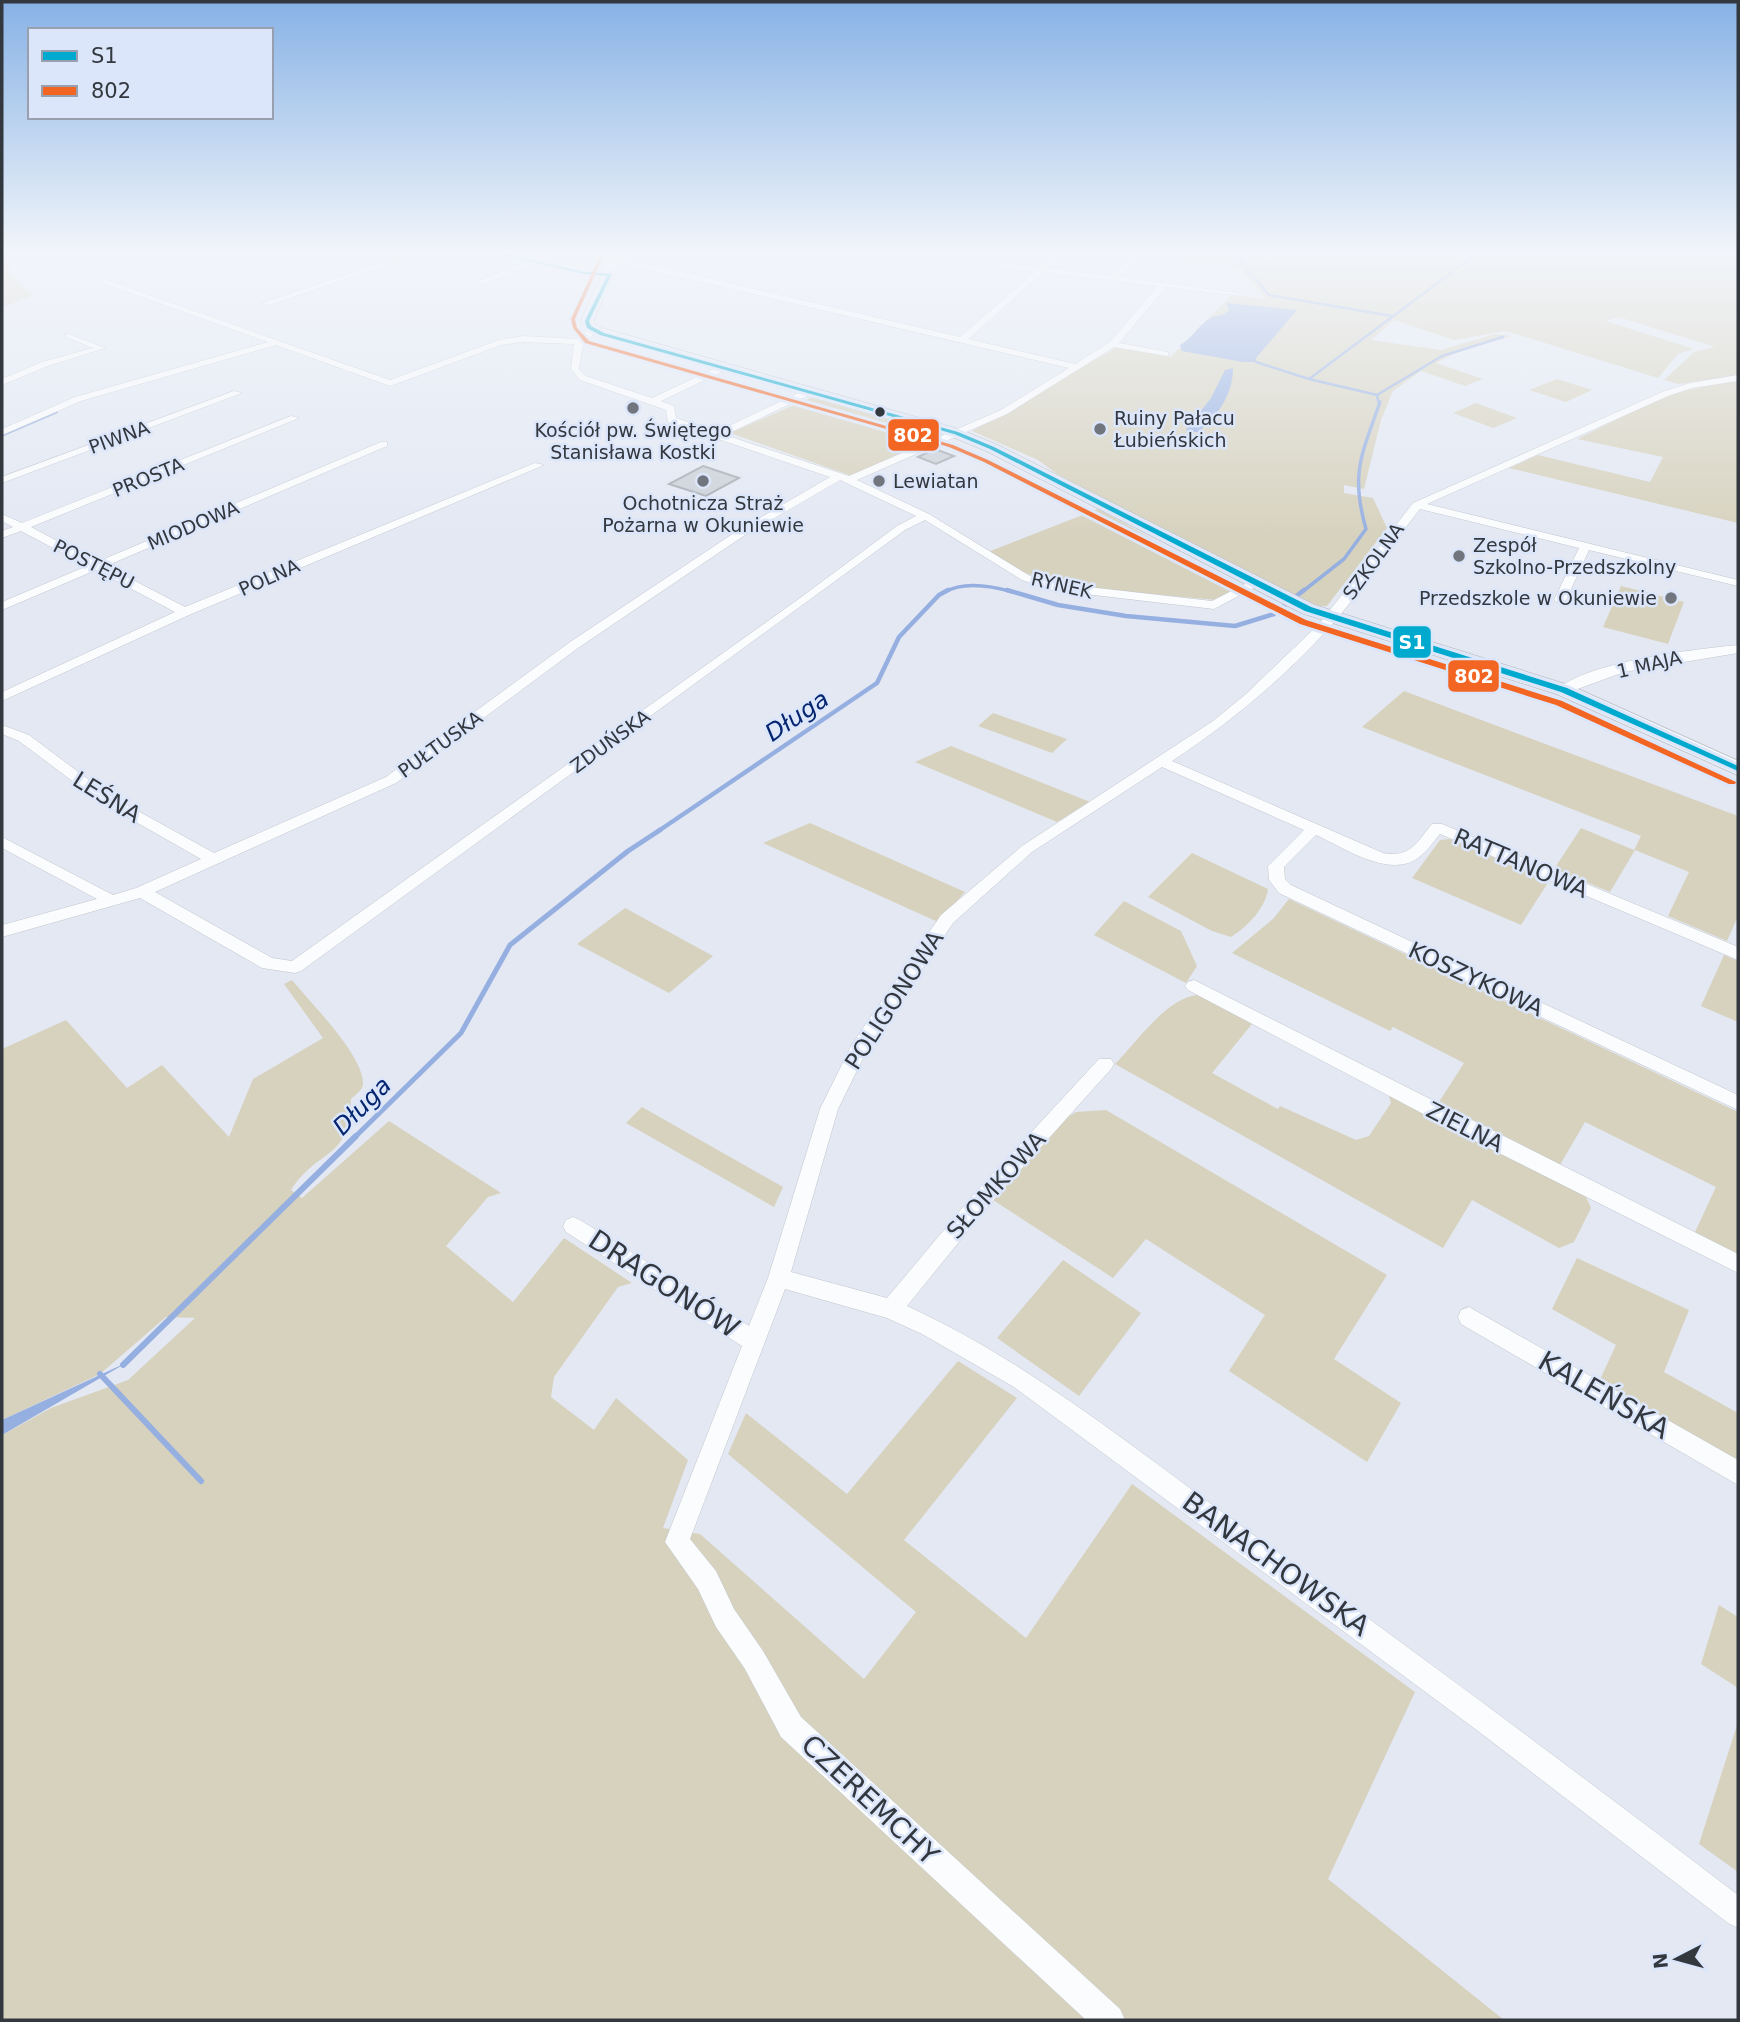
<svg xmlns="http://www.w3.org/2000/svg" width="1740" height="2022" viewBox="0 0 1740 2022" font-family="'DejaVu Sans',sans-serif">
<rect width="100%" height="100%" fill="#e3e8f3"/>
<path fill="#d7d2be" d="M2,255H14L8,272L33,296L2,307Z
M1140,255H1738V376L1678,384L1664,380L1694,352L1715,347L1618,317L1606,321L1694,349L1678,354L1658,378L1506,331L1454,340L1394,320L1371,340L1441,350L1495,334L1513,336L1462,349L1436,363L1483,379L1465,386L1421,371L1393,391L1381,420L1364,489L1344,485V493L1373,498L1387,528L1327,606H1318L1210,555L1057,474L1038,460L972,431L1117,347L1171,357L1231,295L1266,299L1239,268Z
M1557,379L1592,390L1566,402L1529,390Z
M1738,379V523L1509,468L1538,455L1650,482L1663,457L1577,439L1667,395Z
M812,397L942,435L852,476L730,433Z
M1476,403L1517,418L1493,428L1453,413Z
M1098,509L1232,583L1231,587L1236,589L1216,600L1064,586L1020,571L988,552Z
M1621,586L1684,602L1668,644L1603,627Z
M1404,691L1738,816V916L1727,941L1668,916L1689,872L1635,850L1610,892L1554,869L1581,828L1634,850L1641,836L1362,727Z
M993,713L1067,739L1052,753L978,726Z
M951,746L1090,802L1057,822L915,762Z
M810,823L965,892L938,922L763,843Z
M1450,839L1549,881L1521,925L1412,878L1440,840Z
M1192,853L1268,889C1265,909 1248,926 1231,937L1212,931L1148,897Z
M1289,899L1738,1112V1255L1695,1232L1716,1187L1585,1122L1560,1165L1439,1102L1464,1063L1393,1027L1390,1031L1232,953L1273,919Z
M1124,901L1181,931L1197,966L1186,983L1094,935Z
M625,908L713,956L669,993L577,944Z
M1724,955L1738,961V1022L1701,1006Z
M292,980C310,1002 362,1054 363,1082C364,1090 356,1094 351,1099C349,1162 320,1146 291,1190L302,1198L389,1121L501,1193L488,1197L446,1246L513,1302L564,1238L632,1283L618,1287L554,1377L551,1397L594,1430L616,1398L688,1460L663,1528L700,1534L864,1679L916,1612L728,1454L746,1413L847,1494L958,1361L1017,1398L904,1540L1026,1638L1132,1484L1415,1692L1328,1879L1504,2020H2V1435L51,1408L128,1380L195,1318L166,1317L100,1374L2,1420V1049L66,1020L127,1088L162,1065L229,1137L253,1079L323,1038L284,984Z
M1198,995L1252,1024L1212,1073L1278,1109L1280,1106L1356,1140L1369,1136L1391,1103L1388,1093L1586,1197L1591,1208L1574,1242L1559,1248L1472,1200L1443,1248L1115,1064C1137,1042 1167,997 1198,995Z
M642,1107L783,1187L774,1207L626,1123Z
M1106,1110L1387,1275L1334,1359L1401,1403L1367,1462L1229,1371L1265,1315L1146,1239L1113,1278L993,1200L1063,1120L1076,1112Z
M1577,1258L1689,1310L1664,1372L1738,1413V1464L1598,1384L1616,1345L1552,1309Z
M1063,1260L1141,1313L1079,1396L997,1338Z
M1719,1605L1738,1617V1688L1701,1664Z
M1738,1722V1872L1699,1844Z"/>
<path fill="#96afe1" d="M1226,303L1297,310L1256,358V362H1243L1182,351L1180,345C1193,338 1199,324 1212,317C1220,314 1222,317 1229,310Z
M1233,368C1233,394 1218,416 1198,432H1188L1186,430L1211,398L1225,370Z
M128,1362L2,1435V1420Z"/>
<g fill="none" stroke-linecap="round" stroke-linejoin="round">
<path stroke="#96afe1" stroke-width="2.5" d="M1235,255L1269,295L1392,316
M1256,362L1309,379
M1377,395L1442,356L1503,337
M1379,404L1377,395L1309,379L1475,255"/>
<path stroke="#96afe1" stroke-width="3.5" d="M2,435L56,412
M945,592C964,581 992,586 1013,592
M1302,592L1344,559L1366,529C1350,473 1362,454 1380,402"/>
<path stroke="#96afe1" stroke-width="4.5" d="M1007,590L1058,605L1126,616L1235,626L1274,614L1304,590
M657,832L877,683L899,637L939,595L948,590"/>
<path stroke="#96afe1" stroke-width="5" d="M355,1137L461,1033L510,945L628,851L660,830"/>
<path stroke="#96afe1" stroke-width="6" d="M123,1365L356,1136
M100,1374L201,1481"/>
</g>
<path fill="#ccd1d9" stroke="#a9adb5" stroke-width="2" d="M935,449L954,456L936,464L918,457Z
M703,466L739,478L706,496L669,484Z"/>
<g fill="none" stroke-linecap="round" stroke-linejoin="round">
<g stroke="#c1c6ce" stroke-width="1">
<path id="street" d="M406,255H417L269,305L262,303Z
M922,255L1040,267L1054,255H1061L1048,268L1111,276L1131,255H1138L1119,277L1238,293L1234,295L1166,287L1119,343L1168,352V356L1114,347L1007,414L857,480L929,514L1030,576L1053,583L1212,601L1249,582H1257V586L1214,609L1051,590L1022,580L925,520L905,530L301,971L295,973L262,968L140,898L2,937V925L97,899L2,848V837L113,895L136,888L201,859L99,801L19,741L2,734V725L29,735L109,795L214,853L386,777L570,642L734,533L830,477L668,422L666,410L580,380L571,369L574,344L523,342L501,345L390,386L276,345L81,401L2,435V429L75,397L268,342L103,283V279L390,380L499,340L523,336L577,339L590,328H596V332L583,343L579,369L586,376L652,398L720,366H726V370L661,401L674,406L676,418L716,432L807,389H813V393L725,435L849,476L1001,410L1069,368L612,261L631,260L960,337L1036,271ZM1043,272L1158,286L1110,342L1075,364L968,339ZM840,480L916,516L897,526L800,598L292,961L272,958L155,892L396,783L578,648L742,537Z
M532,260L539,262L483,284L476,282Z
M66,333L105,348L48,366L2,385V379L42,362L93,348L66,337Z
M1738,375V381L1692,388L1668,396L1427,504L1738,580V586L1589,550L1566,600L1560,604L1554,600L1579,548L1420,509C1389,548 1361,592 1328,629C1282,680 1229,723 1172,761L1383,853C1411,858 1416,843 1432,824H1442L1738,947V960L1440,834C1433,842 1427,852 1418,858C1389,879 1343,847 1316,835L1284,867L1285,879L1291,885L1738,1095V1110L1279,893L1269,880L1268,866L1304,830L1162,767L1032,852L953,923L866,1052L838,1109L791,1272L887,1298L974,1194L1099,1059H1111L1114,1064L1111,1069L988,1206L907,1306C1027,1361 1131,1446 1237,1523C1406,1645 1573,1769 1738,1895V1928L1728,1923L1478,1731L1014,1387L922,1334L887,1318L785,1289L690,1539L716,1571L734,1609L763,1651L801,1717L1120,2009L1125,2020H1086L781,1737L745,1669L716,1627L698,1589L665,1542L742,1346L566,1232L563,1226L566,1220L573,1217L580,1220L749,1326L768,1278L820,1109L852,1044L941,915L1022,846L1213,721L1246,694L1320,623L1413,503L1662,392L1690,383Z
M234,391L242,393L2,483V477Z
M291,416L299,418L31,527L97,562L381,442H387V446L106,566L185,607L535,463L544,465L189,615L2,701V692L175,612L96,570L2,610V602L87,566L21,531L2,538V531L13,527L2,521V514L22,523Z
M1738,645V653L1624,672L1564,694L1557,690C1585,662 1697,649 1738,645Z
M1194,980L1738,1254V1273L1473,1140L1188,990L1185,986L1188,982Z
M1469,1307L1738,1460V1485L1461,1324L1458,1317L1461,1310Z"/>
</g>
<g stroke="#c1c6ce" stroke-width="2">
<path id="secondary" d="M499,255H518L604,271L612,255H622L593,321L597,327L961,430L997,445L1314,605L1571,686L1738,761V775L1557,694L1302,613L987,451L951,436L589,333L581,321L601,278Z"/>
</g>
<use href="#street" fill="#fbfcfd" fill-rule="evenodd"/>
<use href="#secondary" fill="#fbfcfd" fill-rule="evenodd"/>
<g stroke="#dce6fa" stroke-width="6">
<path id="bus-1" d="M502,255H509L584,272L612,274L589,321L591,326L604,333L958,432L994,447L1311,607L1567,688L1738,766V771L1561,692L1305,611L990,449L954,434L600,335L587,328L585,321L607,276L584,274Z"/>
</g>
<g stroke="#dce6fa" stroke-width="6">
<path id="bus-2" d="M600,255H604L575,319L577,328L589,341L953,445L988,460L1306,620L1562,701L1736,782L1735,784H1729L1556,705L1300,624L984,462L949,447L585,343L573,328L571,319Z"/>
</g>
<use href="#bus-1" fill="#00a9ce" fill-rule="evenodd"/>
<use href="#bus-2" fill="#f26522" fill-rule="evenodd"/>
</g>
<linearGradient id="sky" x2="0" y2="1"><stop stop-color="#87b2e5"/><stop offset="0.47" stop-color="#f2f5fa"/><stop offset="1" stop-color="#f2f5fa" stop-opacity="0"/></linearGradient>
<rect width="1740" height="538" fill="url(#sky)"/>
<g fill="#71757d" stroke="#dce6fa" stroke-width="2.5">
<circle cx="633" cy="408" r="7"/>
<circle cx="1100" cy="429" r="7"/>
<circle cx="703" cy="481" r="7"/>
<circle cx="879" cy="481" r="7"/>
<circle cx="1459" cy="556" r="7"/>
<circle cx="1671" cy="598" r="7"/>
</g>
<circle fill="#33373e" stroke="#dce6fa" stroke-width="2.5" cx="880" cy="412" r="6"/>
<g text-anchor="middle" dominant-baseline="central" stroke-width="5" stroke-linejoin="round" paint-order="stroke">
<g font-size="19" fill="#33373e" stroke="#dce6fa" text-anchor="start">
<text x="1114" y="418">Ruiny Pałacu<tspan x="1114" dy="22">Łubieńskich</tspan></text>
<text x="633" y="430" text-anchor="middle">Kościół pw. Świętego<tspan x="633" dy="22">Stanisława Kostki</tspan></text>
<text x="893" y="481">Lewiatan</text>
<text x="703" y="503" text-anchor="middle">Ochotnicza Straż<tspan x="703" dy="22">Pożarna w Okuniewie</tspan></text>
<text x="1473" y="545">Zespół<tspan x="1473" dy="22">Szkolno-Przedszkolny</tspan></text>
<text x="1657" y="598" text-anchor="end">Przedszkole w Okuniewie</text>
</g>
<g font-size="19" fill="#33373e" stroke="#dce6fa">
<text transform="translate(119 437) rotate(-20)">PIWNA</text>
<text transform="translate(148 477) rotate(-22)">PROSTA</text>
<text transform="translate(193 525) rotate(-23)">MIODOWA</text>
<text transform="translate(1373 561) rotate(-54)">SZKOLNA</text>
<text transform="translate(94 564) rotate(27)">POSTĘPU</text>
<text transform="translate(269 577) rotate(-24)">POLNA</text>
<text transform="translate(1062 585) rotate(13)">RYNEK</text>
<text transform="translate(1649 664) rotate(-13)">1 MAJA</text>
<text transform="translate(610 741) rotate(-36)">ZDUŃSKA</text>
<text transform="translate(440 744) rotate(-36)">PUŁTUSKA</text>
</g>
<g font-size="23" fill="#33373e" stroke="#dce6fa">
<text transform="translate(107 797) rotate(32)">LEŚNA</text>
<text transform="translate(1521 863) rotate(23)">RATTANOWA</text>
<text transform="translate(1476 979) rotate(25)">KOSZYKOWA</text>
<text transform="translate(894 1000) rotate(-57)">POLIGONOWA</text>
<text transform="translate(1465 1127) rotate(27)">ZIELNA</text>
<text transform="translate(996 1185) rotate(-48)">SŁOMKOWA</text>
</g>
<g font-size="24" font-style="italic" fill="#052571" stroke="#dce6fa">
<text transform="translate(797 716) rotate(-34)">Długa</text>
<text transform="translate(362 1106) rotate(-45)">Długa</text>
</g>
<g font-size="28" fill="#33373e" stroke="#dce6fa">
<text transform="translate(664 1284) rotate(33)">DRAGONÓW</text>
<text transform="translate(1604 1395) rotate(30)">KALEŃSKA</text>
<text transform="translate(1276 1564) rotate(36)">BANACHOWSKA</text>
<text transform="translate(870 1800) rotate(43)">CZEREMCHY</text>
</g>
</g>
<g stroke="#dce6fa" stroke-width="2.5">
<rect x="887" y="418" width="53" height="34" rx="7" fill="#f26522"/>
<rect x="1392" y="625" width="40" height="34" rx="7" fill="#00a9ce"/>
<rect x="1447" y="659" width="53" height="34" rx="7" fill="#f26522"/>
</g>
<g font-size="19" text-anchor="middle" font-weight="bold" fill="#fff">
<text x="913" y="442">802</text>
<text x="1412" y="649">S1</text>
<text x="1474" y="683">802</text>
</g>
<rect width="1740" height="2022" fill="none" stroke="#33373e" stroke-width="7"/>
<rect x="28" y="28" width="245" height="91" fill="#dce6fa" stroke="#98a0af" stroke-width="2"/>
<rect x="42" y="51" width="35" height="10" fill="#00a9ce" stroke="#98a0af" stroke-width="2"/>
<text x="91" y="63" font-size="21" fill="#33373e">S1</text>
<rect x="42" y="86" width="35" height="10" fill="#f26522" stroke="#98a0af" stroke-width="2"/>
<text x="91" y="98" font-size="21" fill="#33373e">802</text>
<g transform="translate(1677 1959) rotate(264)" stroke="#dce6fa" stroke-width="5" paint-order="stroke">
<path d="M0-5L12 26L0 18L-12 26Z" fill="#33373e"/>
<text y="-10" font-size="19" font-weight="bold" text-anchor="middle" fill="#33373e">N</text>
</g>
</svg>
